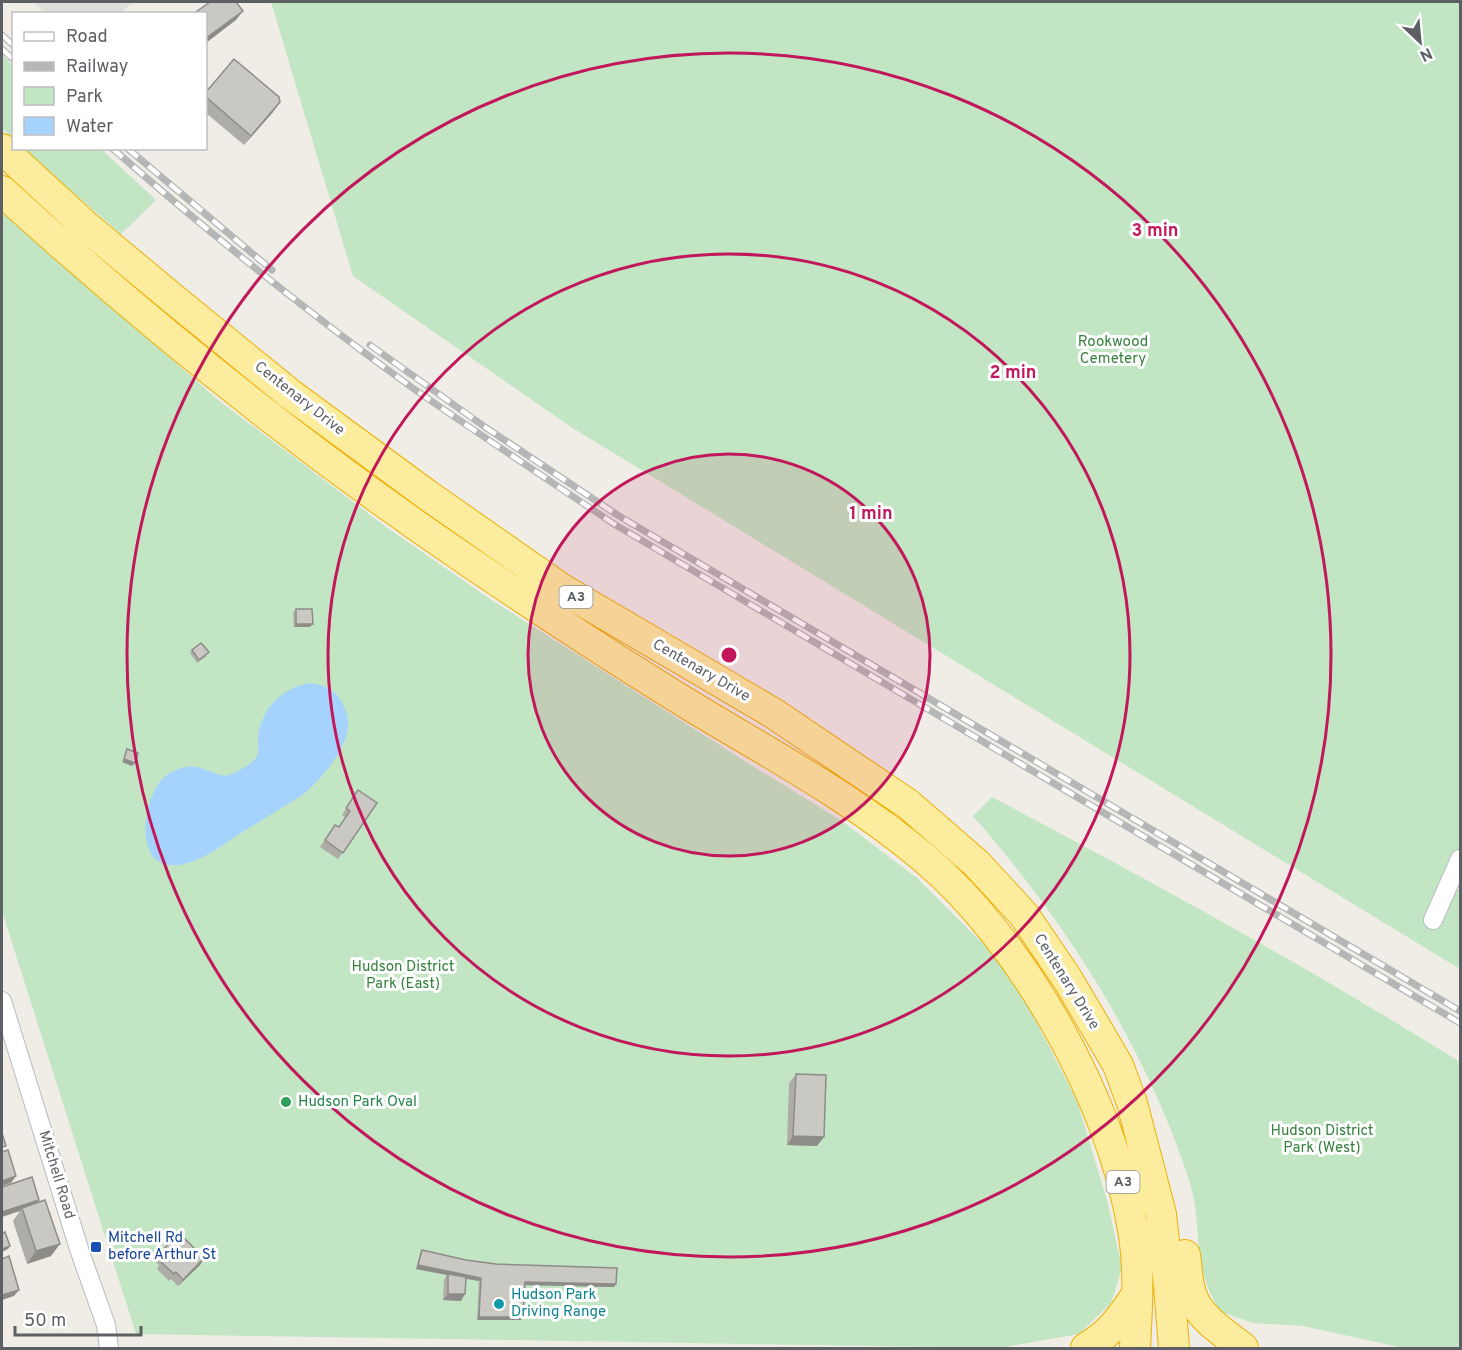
<svg xmlns="http://www.w3.org/2000/svg" width="1462" height="1350" viewBox="0 0 1462 1350" font-family="Overpass,sans-serif">
<rect width="100%" height="100%" fill="#efede5"/>
<path fill="#e0dfd9" d="M33,2H134L119,14L45,13Z"/>
<path fill="#c2e6c3" d="M271,2H1460V969L571,427L353,276Z
M2,54L13,66V139L2,128Z
M23,149H101L156,200L121,234Z
M2,210L218,400L303,464L386,527L490,599L751,765L839,819L917,878L993,954L1021,992L1077,1101L1108,1204L1122,1268L1111,1303L1079,1334L999,1348L136,1334L2,911Z
M992,797C1151,881 1308,967 1460,1062V1348H1404L1303,1326L1253,1323L1219,1311C1215,1301 1209,1292 1206,1282C1195,1251 1200,1214 1190,1183C1146,1047 1067,923 973,816Z"/>
<path fill="#a6d3fd" d="M309,683C324,685 336,689 343,704C346,711 349,719 348,727C346,750 319,783 301,796C280,809 259,822 238,835C220,847 199,863 177,865C132,870 143,798 163,778C167,774 173,771 179,769C197,761 210,775 227,776C236,772 248,767 255,759C261,753 257,744 258,737C262,708 281,689 309,683Z"/>
<g fill="none" stroke-linecap="round" stroke-linejoin="round">
<g stroke="#b7babe" stroke-width="20">
<path id="minor" d="M1433,920L1460,859
M2,1001L80,1252L106,1325L109,1348"/>
</g>
<g stroke="#eeb005" stroke-width="32">
<path id="trunk" d="M2,149L87,227L171,297L290,394L426,494L562,589L773,713L908,804L977,864L1024,915L1068,980L1118,1065L1132,1103L1161,1214L1169,1286L1174,1348
M2,191C148,324 304,450 468,561C543,612 619,662 696,709C774,756 854,799 924,858C1023,941 1113,1103 1133,1230C1140,1269 1137,1309 1135,1348
M1185,1255C1187,1267 1187,1281 1191,1293C1197,1317 1226,1334 1243,1348
M1086,1348C1111,1333 1121,1318 1137,1294"/>
</g>
<use href="#minor" stroke="#fff" stroke-width="18"/>
<use href="#trunk" stroke="#fcec9e" stroke-width="30"/>
<g stroke="#b5b6b6" stroke-width="7">
<path id="rail" d="M2,35L14,46
M2,49L14,60
M112,148C209,233 310,314 414,389C480,435 547,479 614,524L1460,1023
M127,148L272,270
M370,345L485,427L619,516L1460,1011"/>
</g>
<use href="#rail" stroke="#fff" stroke-width="4.5" stroke-dasharray="14" stroke-linecap="butt"/>
</g>
<path fill="#aeaca7" d="M206,92L273,112L244,145L206,113Z
M296,609L310,627H294L293,613Z
M192,650L207,656L197,663L190,653Z
M358,790L377,803L338,859L320,847L335,825L339,827L346,818L342,815Z
M796,1074L817,1146L787,1145L789,1083Z
M2,1187L37,1203L51,1256L27,1264L13,1221L20,1211Z
M422,1250L466,1260L616,1284L614,1287L524,1285L521,1320H477L479,1281L466,1279L461,1301L443,1300L444,1280L447,1275L416,1269L420,1253Z
M159,1254L204,1258L200,1265L178,1286L171,1279L169,1281L157,1269L159,1265L154,1260Z"/>
<path fill="#8d8c88" d="M243,11L236,20L206,43V38Z
M280,102L273,112L244,145L251,136Z
M296,624H313L310,627H294Z
M124,759L135,763L132,766L122,762Z
M793,1136L824,1137L817,1146L787,1145Z
M16,1176L11,1183L2,1186V1181Z
M39,1200L35,1206L22,1208L20,1211L2,1217V1212Z
M60,1244L51,1256L27,1264L36,1251Z
M10,1246L8,1249L2,1252V1249Z
M204,1258L200,1265L178,1286L183,1280Z
M418,1265L481,1278L479,1281L416,1269Z
M525,1282L616,1284L614,1287L522,1285Z
M19,1290L14,1296L2,1300V1295Z
M448,1294H465L461,1301L443,1300Z
M479,1317H523L521,1320H477Z"/>
<path fill="#cac8c2" stroke="#8d8c88" stroke-width="1.5" d="M210,2H236L243,11L206,38V14H193Z
M234,59L279,97L280,102L251,136L206,97V92Z
M296,609H312L313,624H296Z
M201,643L209,652L199,660L192,650Z
M127,749L138,753L135,763L124,759Z
M358,790L377,803L343,853L325,840L335,825L339,827L350,811L346,808Z
M796,1074L826,1075L824,1137L793,1136Z
M2,1133L6,1146L2,1147Z
M8,1150L16,1176L2,1181V1152Z
M32,1177L39,1200L2,1212V1187Z
M45,1200L60,1244L36,1251L22,1208Z
M5,1232L10,1246L2,1249V1234Z
M179,1233L204,1258L183,1280L176,1272L174,1274L161,1262L164,1259L159,1254Z
M422,1250L466,1260L496,1264L617,1268L616,1284L525,1282L523,1317H479L481,1278L418,1265Z
M9,1256L19,1290L2,1295V1259Z
M448,1274L466,1277L465,1294H448Z"/>
<circle cx="729" cy="655" r="201" fill="#c2185b" fill-opacity=".12"/>
<g fill="none" stroke="#c2185b" stroke-width="3">
<circle cx="729" cy="655" r="201"/>
<circle cx="729" cy="655" r="401"/>
<circle cx="729" cy="655" r="602"/>
</g>
<circle fill="#2e9e5b" stroke="#fff" stroke-width="2" cx="286" cy="1102" r="6"/>
<rect fill="#1a4fb4" stroke="#fff" stroke-width="2" x="90" y="1241" width="12" height="12" rx="3"/>
<circle fill="#0f9aa8" stroke="#fff" stroke-width="2" cx="499" cy="1304" r="6"/>
<g text-anchor="middle" dominant-baseline="central" stroke-width="6" stroke-linejoin="round" paint-order="stroke">
<g fill="#fff" stroke="#8d9093" stroke-width="1.5">
<rect x="559.5" y="586" width="33" height="22" rx="4.5"/>
<rect x="1106.5" y="1171" width="33" height="22" rx="4.5"/>
</g>
<g font-size="14" font-weight="bold" fill="#5c6065">
<text x="576" y="597">A3</text>
<text x="1123" y="1182">A3</text>
</g>
<g font-size="15" fill="#36823e" stroke="#fff">
<text x="1113" y="342">Rookwood<tspan x="1113" dy="17">Cemetery</tspan></text>
<text x="403" y="967">Hudson District<tspan x="403" dy="17">Park (East)</tspan></text>
<text x="1322" y="1131">Hudson District<tspan x="1322" dy="17">Park (West)</tspan></text>
</g>
<g font-size="15" fill="#5c6065" stroke="#fff">
<text transform="translate(299 399) rotate(38)">Centenary Drive</text>
<text transform="translate(701 671) rotate(30)">Centenary Drive</text>
<text transform="translate(1066 982) rotate(58)">Centenary Drive</text>
<text transform="translate(56 1175) rotate(73)">Mitchell Road</text>
</g>
<g font-size="15" fill="#27864d" stroke="#fff" text-anchor="start">
<text x="298" y="1102">Hudson Park Oval</text>
</g>
<g font-size="15" fill="#164399" stroke="#fff" text-anchor="start">
<text x="108" y="1238">Mitchell Rd<tspan x="108" dy="17">before Arthur St</tspan></text>
</g>
<g font-size="15" fill="#0d838f" stroke="#fff" text-anchor="start">
<text x="511" y="1295">Hudson Park<tspan x="511" dy="17">Driving Range</tspan></text>
</g>
</g>
<circle cx="729" cy="655" r="9" fill="#c2185b" stroke="#fff" stroke-width="3"/>
<g font-size="18" text-anchor="middle" font-weight="bold" fill="#c2185b" stroke="#fff" stroke-width="6" stroke-linejoin="round" paint-order="stroke">
<text x="1155" y="236">3 min</text>
<text x="1013" y="378">2 min</text>
<text x="871" y="519">1 min</text>
</g>
<rect width="1462" height="1350" fill="none" stroke="#5c6065" stroke-width="6"/>
<rect x="12" y="12" width="195" height="138" fill="#ffffff" stroke="#bebfc1" stroke-width="1.5"/>
<rect x="24" y="32" width="30" height="9" fill="#ffffff" stroke="#bebfc1" stroke-width="1.5"/>
<text x="66" y="42" font-size="18" fill="#5c6065">Road</text>
<rect x="24" y="62" width="30" height="9" fill="#b5b6b6" stroke="#bebfc1" stroke-width="1.5"/>
<text x="66" y="72" font-size="18" fill="#5c6065">Railway</text>
<rect x="24" y="87" width="30" height="18" fill="#c2e6c3" stroke="#bebfc1" stroke-width="1.5"/>
<text x="66" y="102" font-size="18" fill="#5c6065">Park</text>
<rect x="24" y="117" width="30" height="18" fill="#a6d3fd" stroke="#bebfc1" stroke-width="1.5"/>
<text x="66" y="132" font-size="18" fill="#5c6065">Water</text>
<g transform="translate(1420 42) rotate(154)" stroke="#ffffff" stroke-width="4.5" paint-order="stroke">
<path d="M0-4.5L10 22L0 15L-10 22Z" fill="#5c6065"/>
<text y="-9" font-size="16" font-weight="bold" text-anchor="middle" fill="#5c6065">N</text>
</g>
<path d="M15 1326v9h126v-9" fill="none" stroke="#5c6065" stroke-width="3"/>
<text x="24" y="1326" font-size="18" fill="#5c6065" stroke="#ffffff" stroke-width="4.5" paint-order="stroke">50 m</text>
</svg>
